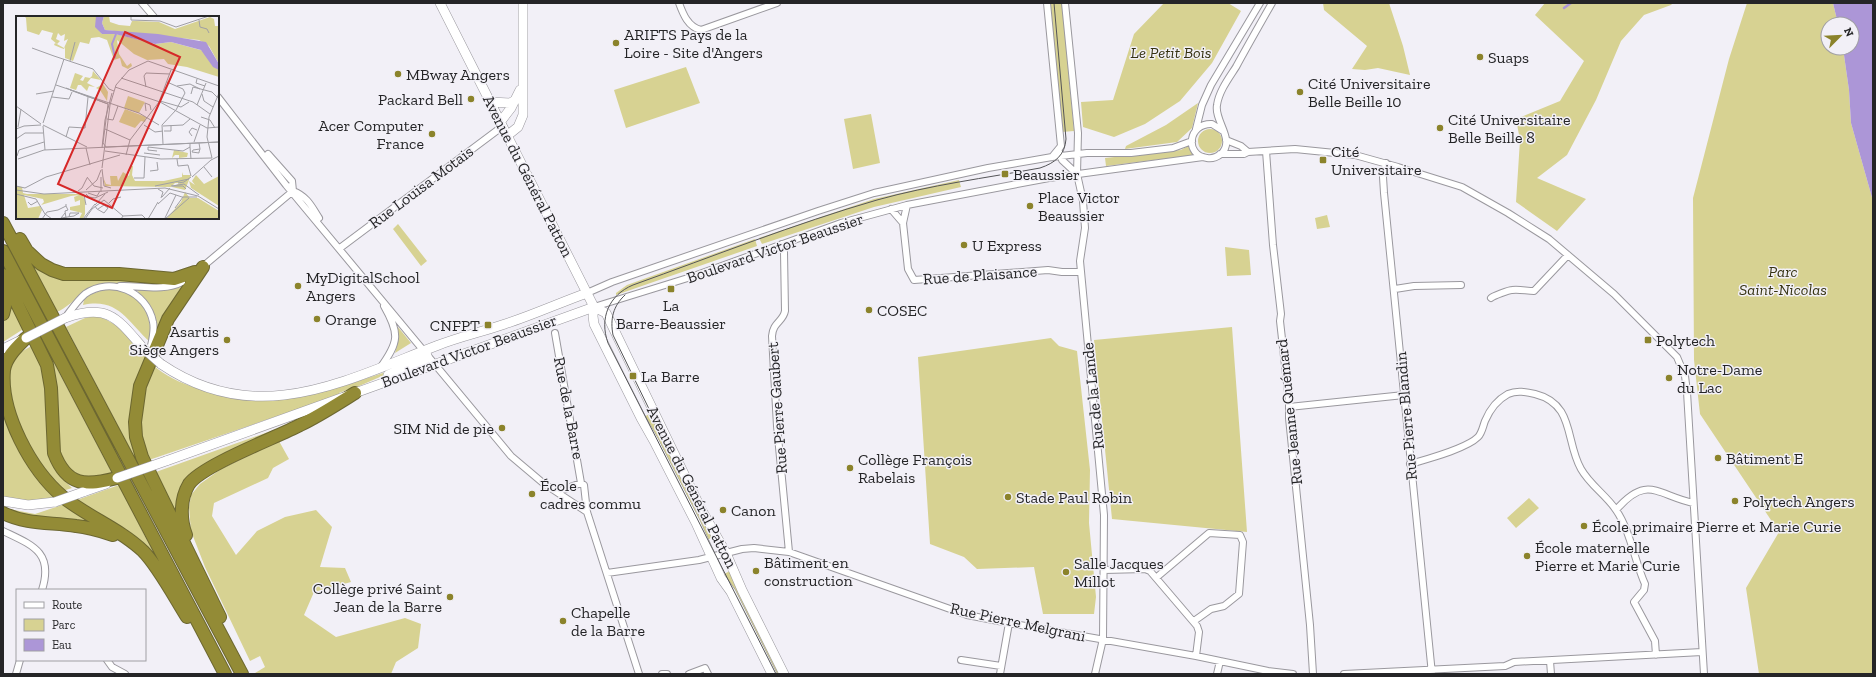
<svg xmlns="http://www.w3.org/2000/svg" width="1876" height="677" viewBox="0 0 1876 677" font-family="'Zilla Slab',serif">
<rect width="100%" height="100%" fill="#f2f0f7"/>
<path fill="#d7d292" d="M1050,3H1062L1074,131L1062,132Z
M1164,3H1228L1241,11L1212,63L1180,101L1145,124L1114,137L1083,127L1081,102L1113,100L1134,34Z
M1323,3H1389L1403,46L1410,75L1378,68L1365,70L1352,69L1367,46L1324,10Z
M1545,3H1673L1671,5L1644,15L1621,41L1596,100L1567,155L1537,178L1586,199L1557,231L1516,202L1520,140L1516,119L1560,101L1584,61L1535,15Z
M1747,3H1833L1838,24H1828V48H1843L1849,90L1851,123L1873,201V674H1759L1746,588L1779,532L1700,414L1694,360L1693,198L1729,59Z
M686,67L700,103L626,128L614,90Z
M1198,103L1192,128L1177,142L1125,149L1126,146L1166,125Z
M871,114L880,163L853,169L844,119Z
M1198 141a12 12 0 1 1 24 0a12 12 0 1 1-24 0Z
M1188,146L1194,155L1106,166L1105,158L1181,150Z
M959,180L961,187L874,207L762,244L759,238L874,199Z
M1327,215L1330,227L1317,229L1315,218Z
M398,224L427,261L421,266L393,229Z
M755,239L757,246L616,295V293L627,285Z
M1225,247L1249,250L1251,275L1227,276Z
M38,266C63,287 76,276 105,277C126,277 148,282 169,285L103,283C84,288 74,304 57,312L34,268Z
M183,285L185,288L158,329L152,308L136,289L162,291Z
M106,289C137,287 154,313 150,342C128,322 118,297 83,305L84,300L89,295Z
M10,302L25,328L3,342V321L7,316Z
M95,316C119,321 130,340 145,357L135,394L131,415L181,546L66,327L85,318Z
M398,327L411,343L395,353L398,342Z
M1232,327L1247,532L1112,519L1094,340Z
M1051,338L1059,346L1077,351L1090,470L1089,523L1096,597L1094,614H1043L1034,567L977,569L964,557L930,544L918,357Z
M42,340L112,473L83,481L60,462L39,342Z
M35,344L45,372L52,462L58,474L72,488L63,491L50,479L20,436L6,382L13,359L21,352Z
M153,365C165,376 181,383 196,388C268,414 321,393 389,371V373L357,387V386L339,393V395L146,461L139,432L143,392Z
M3,404L55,496C38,504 21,500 3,498Z
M653,412L713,537L707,540L644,417Z
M296,422L193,475L178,520L153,473Z
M279,441L289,459L273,468L268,478L214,503L212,516L236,555L257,531L285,517L316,510L332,527L320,567L345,568L351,582L314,592L304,615L336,637L405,618L421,624L418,648L396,662L391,674L255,673L265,667L260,656L250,661L205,567L191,531L189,508L191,495L200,484L221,469Z
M119,485L162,569L74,501Z
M1529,498L1539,508L1516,528L1507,518Z
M65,504L95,524L37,520L4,508L35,514Z
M730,571L782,674H774L724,574Z"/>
<path fill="#ac96d7" d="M1833,3H1873V201L1851,123L1849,90L1843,48H1852V24H1838Z"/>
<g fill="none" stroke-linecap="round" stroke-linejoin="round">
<path stroke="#ac96d7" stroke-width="2.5" d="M1564,8L1571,3"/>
<g stroke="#9a989e" stroke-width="8">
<path id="street" d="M142,3L154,17
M679,3C683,14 688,27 701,30L777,3
M1047,3L1061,146L1052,157
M1065,3L1078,133L1077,174L1083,201L1085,228L1080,261L1104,515L1103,639L1095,674
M218,97L286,185L511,456L543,483L587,512
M1196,129L1202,105L1211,85L1260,3
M1223,131L1212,124C1188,123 1184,155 1207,158C1212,159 1217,157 1221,154C1236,140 1214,121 1217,105C1219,91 1229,78 1236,67C1248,45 1260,24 1272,3
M1226,140L1241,146L1248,152
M1266,151L1273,245L1281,314L1280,321L1289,401V418L1310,625L1313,674
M1060,153L1062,160L1077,174
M268,154L292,181L293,191
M1220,154H1244L1248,152L1295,149L1355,155L1398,167L1462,187L1508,213L1549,239L1614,294L1677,357L1685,376L1687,392L1704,674
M1386,163L1383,177L1384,193L1432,674
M293,191C307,196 312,207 319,218
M907,205L903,223L908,269L914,280L1048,270L1062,272H1081
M891,209L903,223
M782,244L784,252L785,311C783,322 773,322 772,336L777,426L789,552
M340,248L503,126
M201,268L293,191
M120,286C140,285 163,292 182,282
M1395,289L1414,286L1461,285
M587,293L612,282L818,211L874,193L988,168L1052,157L1087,153H1131L1173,148L1192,141
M1491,298C1493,296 1509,290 1512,290C1519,289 1527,291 1534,291L1568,255
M594,307L691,277L841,223L907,205L1049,178L1203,157
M65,318C71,310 77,301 85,294C110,276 147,291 153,322C155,331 152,341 150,350
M555,333L581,483L584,485L587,512L639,674
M380,368C399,342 400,334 384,306
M1289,407L1404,395
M1410,464C1427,459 1466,449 1478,437C1482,433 1483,426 1485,421C1490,409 1497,400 1508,394C1517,390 1526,392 1535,394C1575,404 1565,441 1581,469C1590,485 1606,495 1616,510C1630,530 1635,562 1645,584L1644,590L1634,602L1655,641L1656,655
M559,493L562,490L581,483
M1616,510C1647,474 1657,495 1693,503
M3,531C32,545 54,552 42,590
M1104,570L1145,569L1150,571L1197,626L1199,632L1196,656
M607,573L699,560L742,549L754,548L789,552L967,615L1009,623L1196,656L1268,671L1293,674
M1157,577L1209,533L1240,535L1243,542L1239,594L1224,606L1211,609L1194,621
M107,660L112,667L125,674
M961,660L1001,666
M1550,661L1551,674
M16,674L20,660
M662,674H667
M689,674L705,668L708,674
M1000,674L1009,623
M1217,674L1220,661
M1344,674L1505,666L1514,662L1702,652"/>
</g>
<g stroke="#9a989e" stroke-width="10">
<path id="secondary" d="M440,3L594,307L593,316L594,324L641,418L654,441L696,523L721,578L731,592L772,674
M491,102L510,103L517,99
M501,121L511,108L520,90
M508,135L518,127L523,115V3
M594,307L606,313L701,509L726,553L742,590L784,674
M65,318C108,303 117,318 143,348
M3,349L21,340
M161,364C256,429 342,382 436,346C458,337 482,332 505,324C533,315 559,303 587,293
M388,375L425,359L427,356L425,350
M166,461L594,307
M83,492L106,484
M3,501L28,505L55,502"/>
</g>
<g stroke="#6c6731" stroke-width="14">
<path id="highway" d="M3,223L242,674
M20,239L27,251L41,264L52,270L64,274H119L174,279L195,272
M3,251L225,674
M203,267L168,319L140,386L135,422L136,437L142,457L220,617
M3,275L47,365L51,388L54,453C67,487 86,486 117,478
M3,291L5,306L3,314
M26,338C17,347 6,357 4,370C0,413 31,470 63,497C88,517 120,529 143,551C158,566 175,598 187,617
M3,513C27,525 51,522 76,526C89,527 101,531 113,535
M186,535C180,519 180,499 189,484C203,465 275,438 300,425C319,416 337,404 355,393"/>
</g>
<use href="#street" stroke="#fff" stroke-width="6"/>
<use href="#secondary" stroke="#fff" stroke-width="9"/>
<use href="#highway" stroke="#938b36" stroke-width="12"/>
<path stroke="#555558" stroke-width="1" d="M625,295C613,306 610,319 613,335L669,450
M776,674L608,343C599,318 609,295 633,285C714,256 794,224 877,200C930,185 986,178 1040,168C1055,163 1065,155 1066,139L1054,3"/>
<g stroke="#9a989e" stroke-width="10" stroke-linecap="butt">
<path id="secondary-bridge" d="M26,338L65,318
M143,348L161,364
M117,478L166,461
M55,502L83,492"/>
</g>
<use href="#secondary-bridge" stroke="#fff" stroke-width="9"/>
</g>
<g fill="#8b832b" stroke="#f2f0f7" stroke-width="1.5">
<circle cx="616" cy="43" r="4"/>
<circle cx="1480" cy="57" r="4"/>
<circle cx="398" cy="74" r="4"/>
<circle cx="1300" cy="92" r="4"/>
<circle cx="471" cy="99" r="4"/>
<circle cx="1440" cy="128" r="4"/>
<circle cx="432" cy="134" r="4"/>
<rect x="1319" y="156" width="8" height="8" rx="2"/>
<rect x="1001" y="170" width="8" height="8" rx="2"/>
<circle cx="1030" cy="206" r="4"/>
<circle cx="964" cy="245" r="4"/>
<circle cx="298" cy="286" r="4"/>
<rect x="667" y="285" width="8" height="8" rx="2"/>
<circle cx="869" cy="310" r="4"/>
<circle cx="317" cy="319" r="4"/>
<rect x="484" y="321" width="8" height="8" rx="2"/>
<circle cx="227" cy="340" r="4"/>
<rect x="1644" y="336" width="8" height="8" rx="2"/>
<rect x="629" y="372" width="8" height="8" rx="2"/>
<circle cx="1669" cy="378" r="4"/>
<circle cx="502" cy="428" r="4"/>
<circle cx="1718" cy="458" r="4"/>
<circle cx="850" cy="468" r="4"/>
<circle cx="532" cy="494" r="4"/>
<circle cx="1008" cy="497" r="4"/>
<circle cx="1735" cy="501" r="4"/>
<circle cx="723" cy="510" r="4"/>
<circle cx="1584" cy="526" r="4"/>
<circle cx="1527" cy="556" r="4"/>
<circle cx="756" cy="571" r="4"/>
<circle cx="1066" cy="572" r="4"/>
<circle cx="450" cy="597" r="4"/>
<circle cx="563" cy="621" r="4"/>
</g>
<g text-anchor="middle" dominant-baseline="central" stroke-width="3" stroke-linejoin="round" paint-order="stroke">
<g font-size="16" fill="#252527" stroke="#f2f0f7" text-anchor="start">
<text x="624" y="34">ARIFTS Pays de la<tspan x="624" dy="18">Loire - Site d'Angers</tspan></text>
<text x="1488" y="57">Suaps</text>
<text x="406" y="74">MBway Angers</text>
<text x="1308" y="83">Cité Universitaire<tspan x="1308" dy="18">Belle Beille 10</tspan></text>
<text x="463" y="99" text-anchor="end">Packard Bell</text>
<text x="1448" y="119">Cité Universitaire<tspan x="1448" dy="18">Belle Beille 8</tspan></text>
<text x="424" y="125" text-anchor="end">Acer Computer<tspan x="424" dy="18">France</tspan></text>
<text x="1331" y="151">Cité<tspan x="1331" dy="18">Universitaire</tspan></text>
<text x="1013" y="174">Beaussier</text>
<text x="1038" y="197">Place Victor<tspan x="1038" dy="18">Beaussier</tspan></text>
<text x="972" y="245">U Express</text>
<text x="306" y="277">MyDigitalSchool<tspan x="306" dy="18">Angers</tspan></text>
<text x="671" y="305" text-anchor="middle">La<tspan x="671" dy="18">Barre-Beaussier</tspan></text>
<text x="877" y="310">COSEC</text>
<text x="325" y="319">Orange</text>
<text x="480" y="325" text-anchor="end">CNFPT</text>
<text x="219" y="331" text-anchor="end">Asartis<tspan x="219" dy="18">Siège Angers</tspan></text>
<text x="1656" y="340">Polytech</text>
<text x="1677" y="369">Notre-Dame<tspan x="1677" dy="18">du Lac</tspan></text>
<text x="641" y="376">La Barre</text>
<text x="494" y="428" text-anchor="end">SIM Nid de pie</text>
<text x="1726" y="458">Bâtiment E</text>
<text x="858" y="459">Collège François<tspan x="858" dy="18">Rabelais</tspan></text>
<text x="540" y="485">École<tspan x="540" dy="18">cadres commu</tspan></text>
<text x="1016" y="497">Stade Paul Robin</text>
<text x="1743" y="501">Polytech Angers</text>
<text x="731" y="510">Canon</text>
<text x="1592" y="526">École primaire Pierre et Marie Curie</text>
<text x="1535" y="547">École maternelle<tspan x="1535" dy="18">Pierre et Marie Curie</tspan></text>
<text x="764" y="562">Bâtiment en<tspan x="764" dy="18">construction</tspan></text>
<text x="1074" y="563">Salle Jacques<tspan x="1074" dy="18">Millot</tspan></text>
<text x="442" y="588" text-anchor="end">Collège privé Saint<tspan x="442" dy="18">Jean de la Barre</tspan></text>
<text x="571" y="612">Chapelle<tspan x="571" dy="18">de la Barre</tspan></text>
</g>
<g font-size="16" font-style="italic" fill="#363312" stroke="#f2f0f7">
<text x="1171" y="52">Le Petit Bois</text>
<text x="1783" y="271">Parc<tspan x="1783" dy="18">Saint-Nicolas</tspan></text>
</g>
<g font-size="16" fill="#252527" stroke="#f2f0f7">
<text transform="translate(528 176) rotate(63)">Avenue du Général Patton</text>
<text transform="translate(421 187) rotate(-37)">Rue Louisa Motais</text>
<text transform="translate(775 248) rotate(-19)">Boulevard Victor Beaussier</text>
<text transform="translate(980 275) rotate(-4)">Rue de Plaisance</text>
<text transform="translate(469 351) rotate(-20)">Boulevard Victor Beaussier</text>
<text transform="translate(1093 396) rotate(-96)">Rue de la Lande</text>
<text transform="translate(569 408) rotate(79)">Rue de la Barre</text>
<text transform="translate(777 408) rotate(-94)">Rue Pierre Gaubert</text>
<text transform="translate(1289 412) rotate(-96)">Rue Jeanne Quémard</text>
<text transform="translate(1406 416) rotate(-95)">Rue Pierre Blandin</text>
<text transform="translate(692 487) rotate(63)">Avenue du Général Patton</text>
<text transform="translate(1018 622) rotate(12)">Rue Pierre Melgrani</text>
</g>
</g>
<g transform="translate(16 16)">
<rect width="203" height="203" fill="#f2f0f7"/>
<path d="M8,0H80V11L86,18H100L139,28L155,26L188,35L196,49L203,54V61L171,51L170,56L171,51L152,48L148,43L131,44L118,38L101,24L103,38L111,50L115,47L116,50L112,53L106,50L104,42L98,44L91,24L83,21L75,22L73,28L64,26L57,45L49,42V31L48,33L45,32L42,40L45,32L38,29L39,27L48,32L52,23L48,25L49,18L45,20L42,17L40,23L44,25L41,28L35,23L37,17L26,14L23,19L11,15L10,2ZM88,0H93L94,6L103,9L114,10L116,5H120L143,6L159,13L194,1L198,3L199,10H203V48L193,30L183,24L89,14L86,7ZM77,55L85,64L75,62L71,67L79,71L73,70L71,75L65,69H62L60,74L54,72L59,57L67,60L64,64L67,65L69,61L74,62L76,60ZM87,68L92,76L91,85L84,74L80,72ZM112,80L129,86L123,97L108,92ZM109,93L130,101L129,106L125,105L119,112L103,106ZM158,134L172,137L171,141L163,142V139H159L156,142ZM115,150H117L116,159L119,165H148L166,161V156L167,159H175L169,174L156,171L164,167H159L155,171L89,170L87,161L90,168L95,169L94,160H101L102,165L107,156L113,160ZM180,159L188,168L203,160V190L175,172L173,165L179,169L176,165ZM0,170L6,171L7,177L11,178H66L69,184V198L67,203H63L66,197L54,194V191L64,189V184L59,186L58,181L63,179L55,180L25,189L28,186L27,183L8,179L12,192L24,190L26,194L22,203H0ZM169,176L174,182H182L203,195V203H150L165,186Z" fill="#d7d292"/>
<path d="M80,0H88L86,7L89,14L142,18L190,26L203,48V54L197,51L185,34L155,26L139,28L99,18H86L79,11Z" fill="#ac96d7"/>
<path fill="none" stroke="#ac96d7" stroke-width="2" d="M99,42L96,28L100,18"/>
<path fill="none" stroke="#a09fa4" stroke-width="1" d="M115,0V4L144,5L160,11L193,0M183,4L184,11L191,13L193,17M16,32L38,40M38,40L77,53L93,73L98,75M54,45L59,26M105,62L177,86L194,98M181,63L180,67L189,70M40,69L123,97L143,109M161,70L174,68L184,73M99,71L144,86L191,112L203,111M130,71L128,60L130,57L154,58M50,72L92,88M54,74L92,88L87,127L90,131L203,126M20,78L38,75M175,78L177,71L196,76L203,83M186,78L188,85L197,91M36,81L53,83L56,76M144,85L165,91L173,86M181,89L190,67M0,90L25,108M130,95L129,87L134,89L135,94M185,101L194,104L199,112M91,103L97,104L102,90M27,107L48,43M27,109L71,131M128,109L139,116L147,115M146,109L160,94L169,77L167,73L151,66M146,109L147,128M27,110L29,134M147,110L167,109L174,103M2,111L5,93M0,113L8,110L25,109M89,113L114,124M148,115H155V109M176,120L173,116L176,112L181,114M50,121L53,111L69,112L72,81M0,123L9,117H27M178,126L184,109M183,127L184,133L183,136V137L176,136L177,134L184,133M132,131L167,135L174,131V127M132,131V134L141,135M174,131L175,143M70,132L74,149M86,132L89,104L96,77M89,135L145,143L196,142M128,137L144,139M110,139L114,124L143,86L155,54M1,140L3,134L28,126M196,142L191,121L193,101L203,77M2,143L28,134L203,126M161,143L162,150L172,149L175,160M188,151L196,161M86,152L94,89L100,69L113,54L132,45L203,70M86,153L88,170L95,172M134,155L142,154L141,146M71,161L78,170L87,172M176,161L195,144L203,140M118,162H128L129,141M162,167L168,166L175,161M0,170L9,172L30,161L104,139M139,170L173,163M155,170H167L170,173M156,170L168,168L183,179M142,173L147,176L145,182M0,174L28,178L149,172L182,180L203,193M70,174L81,164L85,154M62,175L66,172L71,162M85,176V161M72,177L81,180L84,175M0,178L20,183L29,198L36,203M64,178L68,179L70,189M70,178L73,181L79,182L92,176M146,181L154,172M12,186L15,189L22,185M93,187L97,183L105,181M142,188L154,177L166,181H181M79,189L89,178M79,190L81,193L88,197L92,192L88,189L82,193M159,192L167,181M49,197L45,202L58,200L63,197H54L53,201M50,202L49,195L52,194L50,190M149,202L160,179M26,203L31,196L42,194L50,190V188M67,203L79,188M69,203L76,193L88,184L107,200M105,203L107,200L126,199L130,203M132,203L142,186M149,203L173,182"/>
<path fill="#d62828" fill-opacity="0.15" stroke="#d62828" stroke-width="2" d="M109,16L164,41L96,192L42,168Z"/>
<rect width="203" height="203" fill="none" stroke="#252527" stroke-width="2"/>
</g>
<rect width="1876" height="677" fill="none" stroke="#252527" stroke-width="8"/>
<rect x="16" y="589" width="130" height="72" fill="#f2f0f7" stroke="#a09fa4"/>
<rect x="24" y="602" width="20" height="6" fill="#ffffff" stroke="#a09fa4"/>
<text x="52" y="609" font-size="12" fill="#252527">Route</text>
<rect x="24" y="619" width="20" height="12" fill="#d7d292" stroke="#a09fa4"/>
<text x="52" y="629" font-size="12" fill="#252527">Parc</text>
<rect x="24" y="639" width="20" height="12" fill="#ac96d7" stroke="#a09fa4"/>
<text x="52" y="649" font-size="12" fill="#252527">Eau</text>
<g transform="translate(1840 36) rotate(66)"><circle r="19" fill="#f2f0f7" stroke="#a09fa4"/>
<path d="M0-3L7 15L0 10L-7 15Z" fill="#8b832b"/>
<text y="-6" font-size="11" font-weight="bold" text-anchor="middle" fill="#252527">N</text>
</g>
</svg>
